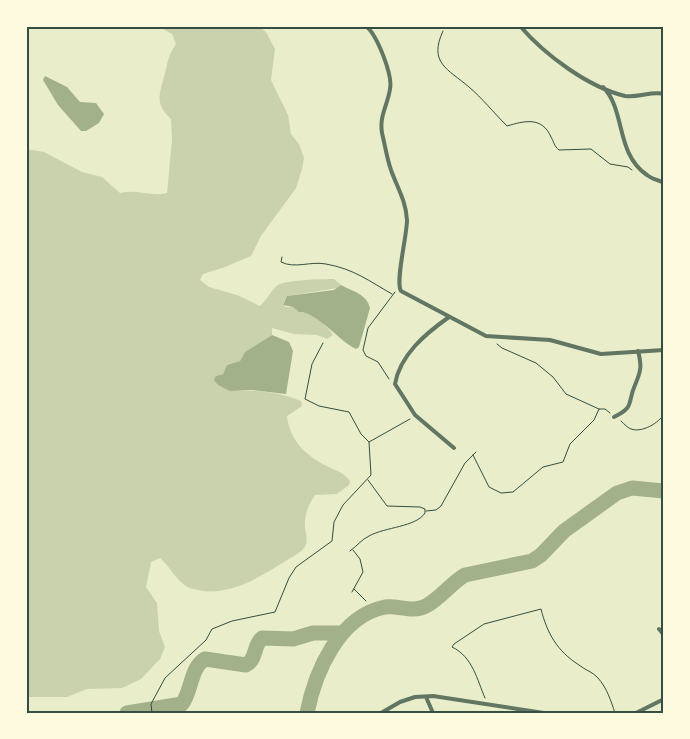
<svg xmlns="http://www.w3.org/2000/svg" width="690" height="739" viewBox="0 0 690 739" font-family="Montserrat,sans-serif">
<rect width="100%" height="100%" fill="#e9edc9"/>
<path fill="#cad2ad" d="M158,26H258L266,32L275,49L271,80L288,115L291,134L299,144L304,158L302,169L296,188L261,236L251,256L225,267L203,274L200,280L209,287L237,295L260,306C267,300 271,290 278,285C285,280 323,279 334,279L341,285L338,288L287,296L283,304L285,307H293L299,312C312,311 327,325 333,335L327,339L317,335L294,334L272,328V335L245,352L240,361L227,365L223,374L216,376L230,391C255,390 278,391 301,401L302,406L287,416C290,442 307,457 331,468C339,472 344,473 350,481L349,485L337,494L315,495C308,506 304,515 305,528C306,534 308,540 305,547C302,552 292,557 287,560C259,578 224,600 190,588C177,583 170,566 160,558L151,562L146,587L157,603L159,631L165,647L160,659L141,679L122,688L87,689L67,697H26V149L44,152L82,172L102,177L120,193C136,189 152,197 167,193L172,140L171,119C155,104 159,95 164,77C169,60 166,60 176,44L172,34Z"/>
<path fill="#a3b18a" d="M45,76L67,87L80,102L96,103L104,114L99,123L86,131H81L58,105L43,80Z
M341,285C352,291 367,294 370,308L359,347L356,349C339,341 316,311 299,312L293,307L283,305L287,296L334,290Z
M272,335L289,342L293,351L286,394L252,390L230,391L218,385L214,380L216,376L223,374L227,365L240,361L245,352Z"/>
<g fill="none" stroke-linecap="round" stroke-linejoin="round">
<path stroke="#a3b18a" stroke-width="15" d="M127,713L182,704C192,691 190,668 205,659L246,665C257,659 253,646 262,638L293,639L313,633H342
M307,713C315,672 339,616 385,607C399,605 412,613 426,606C441,598 451,583 465,575L532,561L541,555L564,531L617,493L632,488L664,491"/>
<path stroke="#344e41" stroke-width="1" d="M443,31C428,63 448,69 469,87C482,98 494,113 507,126C524,121 542,116 551,137C554,142 554,146 559,150L591,149L610,164L628,167L632,170
M282,257L281,262C295,269 310,261 326,264C354,269 369,281 392,294
M323,343L312,364L305,399L319,406L349,412L361,434L369,442
M497,344L502,348L536,363L553,377L566,394L599,409
M389,379L378,362L366,356L363,350L368,328L395,292
M621,421C624,424 628,428 631,429C642,433 659,423 664,414
M473,455L489,487L501,493L513,492L543,467L563,462L570,444L594,420L599,409H605L610,413
M426,511L436,510L441,506L465,463L476,452
M350,551C357,546 361,540 369,536C385,527 416,527 425,513V509L420,507L387,506L368,480
M354,589L366,601
M352,592L363,572L360,559L353,550
M485,698C477,680 473,657 452,647L454,644L484,624L541,609C547,633 557,651 579,665C585,670 593,672 598,678C607,688 611,701 615,713
M152,713L151,704L165,678L206,640L212,629L232,621L275,612L289,578L296,567L332,541L334,522L343,505L371,475L369,442L410,419"/>
<path stroke="#617663" stroke-width="4" d="M366,26C377,35 393,75 390,89C388,104 379,116 382,133C385,145 387,159 391,170C397,187 406,201 407,220C407,236 395,282 401,291L486,336L550,340L601,354L664,350
M520,26C545,55 588,87 625,96C638,98 651,91 664,94
M603,87C626,110 615,153 647,175C652,179 658,180 664,183
M449,317C425,334 400,355 395,384L415,415L454,448
M614,417C635,407 627,403 635,385C641,371 642,366 638,351
M659,629L664,635
M426,697L433,713
M381,713L400,702L415,697L433,696L544,713
M636,713L664,699"/>
</g>
<rect width="690" height="739" fill="none" stroke="#fefae0" stroke-width="55"/>
<rect x="28" y="28" width="634" height="684" fill="none" stroke="#344e41" stroke-width="2"/>
</svg>
